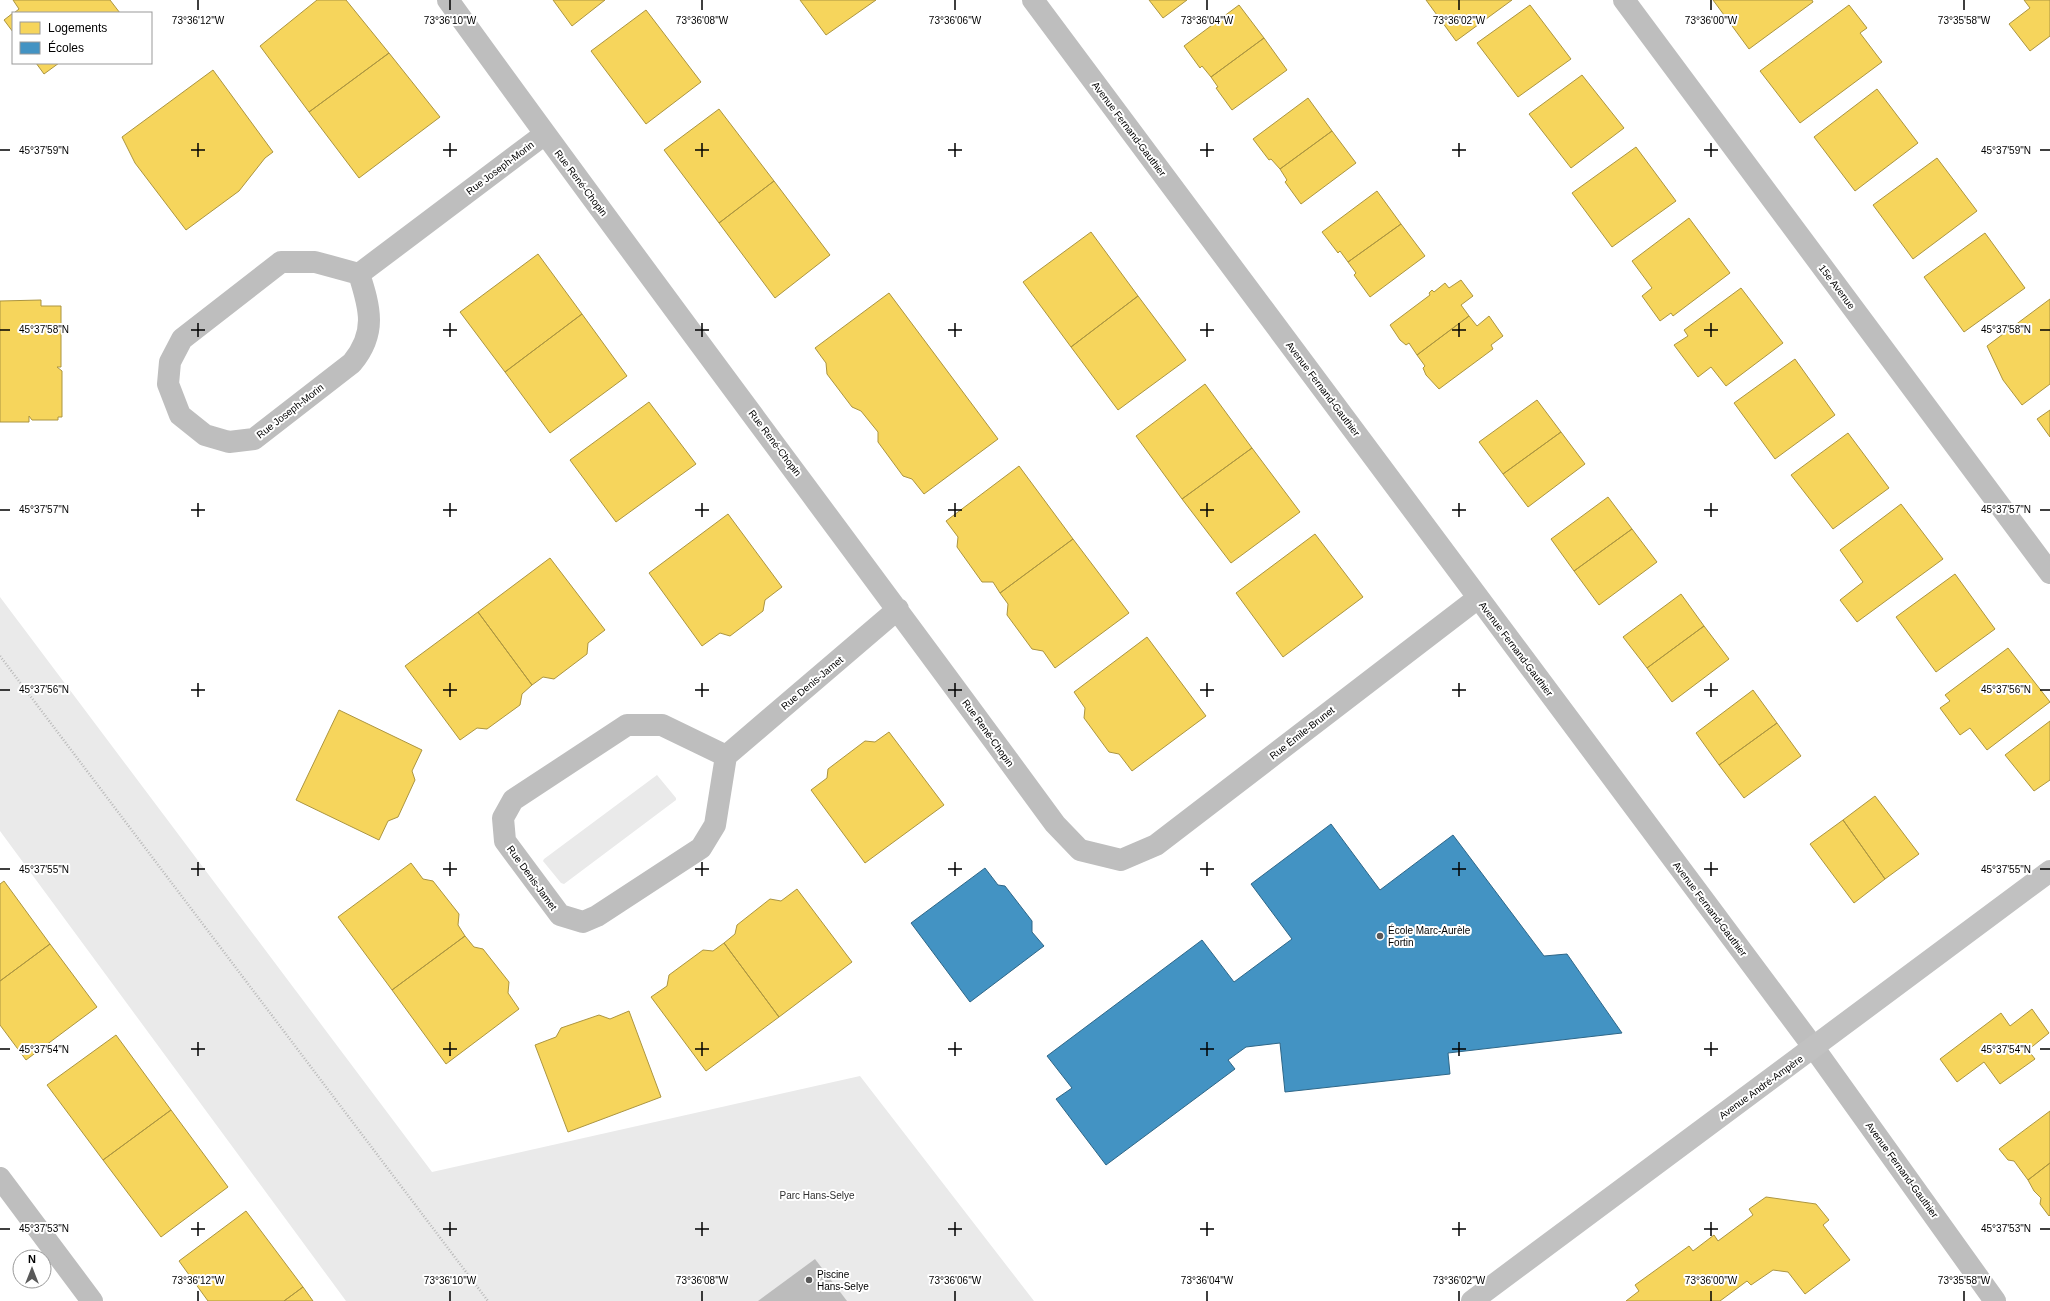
<svg xmlns="http://www.w3.org/2000/svg" width="2050" height="1301" viewBox="0 0 2050 1301" font-family="Helvetica,sans-serif">
<rect width="100%" height="100%" fill="#fff"/>
<path fill="#eaeaea" d="M0,597L432,1172L860,1076L1034,1301H346L0,831Z
M657,775L676,798V800L564,884L561,883L543,861L544,859Z"/>
<path fill="#bcbcbc" d="M815,1259L847,1301H758Z"/>
<path fill="#f6d55c" stroke="#ac9540" d="M13,0H110L120,13H14L19,9Z
M317,0H346L389,53L309,112L260,46Z
M553,0H605L572,26Z
M800,0H876L826,35Z
M1149,0H1187L1163,18Z
M1426,0H1512L1456,41Z
M1713,0H1812L1813,2L1749,49Z
M2024,0H2050V36L2030,51L2009,24L2030,8Z
M1239,5L1264,38L1211,77L1202,66L1200,68L1184,46Z
M1530,5L1571,59L1518,97L1477,43Z
M1849,5L1867,28L1860,33L1882,62L1800,123L1760,71Z
M646,10L701,82L646,124L591,51Z
M13,13V32L4,20Z
M1264,38L1287,70L1232,110L1216,88L1218,87L1211,77Z
M389,53L440,117L359,178L309,112Z
M36,63H59L44,74Z
M213,70L273,152L265,158L239,191L186,230L135,163L122,137Z
M1582,75L1624,128L1571,168L1529,114Z
M1877,89L1918,143L1855,191L1814,137Z
M1308,98L1332,131L1280,169L1271,159L1269,160L1253,139Z
M719,109L774,181L719,223L664,150Z
M1332,131L1356,163L1301,204L1285,182L1287,180L1280,169Z
M1636,147L1676,201L1612,247L1572,193Z
M1937,158L1977,211L1913,259L1873,205Z
M774,181L830,255L775,298L719,223Z
M1377,191L1401,224L1348,262L1340,251L1338,253L1322,232Z
M1689,218L1730,273L1673,316L1671,313L1660,321L1642,296L1652,288L1632,261Z
M1401,224L1425,256L1370,297L1354,275L1356,273L1348,262Z
M1091,232L1138,296L1071,347L1023,282Z
M1985,233L2025,288L1964,332L1924,277Z
M538,254L582,314L505,372L460,312Z
M1461,280L1473,296L1461,305L1469,316L1417,355L1409,343L1406,345L1400,340L1390,325L1430,295L1429,293L1432,290L1434,292L1445,283L1449,288Z
M1741,288L1783,343L1726,386L1711,367L1698,377L1674,345L1688,336L1684,330Z
M889,293L998,439L924,494L912,479L903,476L878,442V432L861,411L852,407L827,374L826,363L815,348Z
M1138,296L1186,360L1118,410L1071,347Z
M2050,299V384L2022,405L2003,380L1987,346Z
M41,300V306H61V367H57L62,371V417H58V420H32L29,416V422H0V301Z
M582,314L627,376L550,433L505,372Z
M1469,316L1477,326L1489,316L1503,336L1491,345L1493,349L1439,389L1426,375L1423,368L1425,366L1417,355Z
M1795,359L1835,415L1775,459L1734,403Z
M1205,384L1252,448L1182,499L1136,436Z
M1537,400L1561,432L1503,474L1479,442Z
M649,402L696,464L616,522L570,460Z
M2050,410V437L2037,419Z
M1561,432L1585,464L1528,507L1503,474Z
M1848,433L1889,488L1833,529L1791,475Z
M1252,448L1300,512L1231,563L1182,499Z
M1019,466L1073,539L1000,593L993,582H982L957,547L958,537L946,521Z
M1608,497L1632,529L1574,571L1551,539Z
M1901,504L1943,559L1857,622L1840,600L1863,582L1840,550Z
M728,514L782,587L765,600L763,611L730,636L720,633L702,646L649,573Z
M1632,529L1657,562L1599,605L1574,571Z
M1315,534L1363,597L1283,657L1236,593Z
M1073,539L1129,613L1055,668L1043,651L1032,649L1007,615L1008,604L1000,593Z
M550,558L605,630L588,643L587,654L554,679L543,677L532,685L478,612Z
M1955,574L1995,629L1936,672L1896,617Z
M1681,594L1704,626L1647,668L1623,637Z
M478,612L532,685L522,694L520,705L487,729L477,728L460,740L405,666Z
M1704,626L1729,659L1672,702L1647,668Z
M1147,637L1206,716L1132,771L1119,754L1109,752L1084,718L1085,708L1074,692Z
M2008,648L2050,702L1987,750L1970,728L1960,735L1940,708L1950,701L1945,695Z
M1753,690L1777,723L1719,765L1696,733Z
M339,710L422,750L412,771L415,780L398,817L388,821L379,840L296,800Z
M2050,721V780L2034,791L2005,755Z
M1777,723L1801,756L1744,798L1719,765Z
M889,732L944,805L865,863L811,790L827,778L828,769L865,741L875,742Z
M1875,796L1919,854L1885,879L1843,820Z
M1843,820L1885,879L1854,903L1810,844Z
M411,863L423,879L433,881L459,914L458,925L465,936L392,990L338,917Z
M4,881L50,944L0,981V884Z
M797,889L852,962L779,1017L724,943L735,934L737,925L770,899L781,901Z
M465,936L474,947L483,949L509,982L508,993L519,1009L446,1064L392,990Z
M724,943L779,1017L706,1071L651,997L667,986L669,975L703,950L713,951Z
M50,944L97,1007L26,1060L0,1025V981Z
M2032,1009L2049,1033L2028,1050L2035,1059L2000,1084L1984,1062L1957,1082L1940,1059L2001,1013L2010,1026Z
M629,1011L661,1097L568,1132L535,1045L556,1037L561,1028L599,1015L610,1019Z
M116,1035L171,1110L103,1160L47,1085Z
M171,1110L228,1187L161,1237L103,1160Z
M2050,1111V1163L2028,1180L2014,1161L2008,1160L1999,1149Z
M2050,1163V1215L2049,1216L2040,1204L2041,1198L2034,1191L2028,1180Z
M1766,1197L1816,1204L1829,1220L1823,1225L1850,1260L1805,1294L1788,1272L1773,1270L1751,1285L1747,1281L1720,1301H1626L1639,1291L1635,1285L1689,1246L1693,1251L1714,1235L1718,1241L1753,1215L1749,1209Z
M246,1211L303,1287L284,1301H208L179,1261Z
M303,1287L313,1301H284Z"/>
<path fill="#4393c3" stroke="#2f6788" d="M1331,824L1380,890L1453,835L1544,956L1567,954L1622,1033L1448,1053L1450,1074L1285,1092L1280,1043L1246,1047L1228,1060L1235,1069L1106,1165L1056,1099L1072,1088L1047,1056L1202,940L1234,982L1292,939L1251,884Z
M985,868L998,885L1005,886L1032,921V932L1044,946L970,1002L911,923Z"/>
<g fill="none" stroke-linecap="round" stroke-linejoin="round">
<path stroke="#b8b8b8" stroke-width="2.5" stroke-dasharray="1 2" stroke-linecap="butt" d="M0,656L488,1301"/>
<path stroke="#bebebe" stroke-width="22" d="M448,0C647,276 853,548 1055,824L1080,850L1121,860L1156,845L1478,598
M1033,0L1814,1048L1995,1301
M1624,0L2050,573
M281,262H315L359,274C370,308 377,333 352,363L254,439L229,442L205,435L180,415L168,384L170,362L182,339Z
M359,274L545,134
M726,756L662,725H627L513,800L503,818L505,841L560,915L583,922L597,916L701,848L715,825L726,756L898,609
M0,1178L92,1301"/>
<path stroke="#c1c1c1" stroke-width="22" d="M1472,1301L2050,871"/>
</g>
<path fill="none" stroke="#000" stroke-width="1.5" d="M198,0V10M450,0V10M702,0V10M955,0V10M1207,0V10M1459,0V10M1711,0V10M1964,0V10M198,143V157M450,143V157M702,143V157M955,143V157M1207,143V157M1459,143V157M1711,143V157M0,150H10M191,150H205M443,150H457M695,150H709M948,150H962M1200,150H1214M1452,150H1466M1704,150H1718M2040,150H2050M198,323V337M450,323V337M702,323V337M955,323V337M1207,323V337M1459,323V337M1711,323V337M0,330H10M191,330H205M443,330H457M695,330H709M948,330H962M1200,330H1214M1452,330H1466M1704,330H1718M2040,330H2050M198,503V517M450,503V517M702,503V517M955,503V517M1207,503V517M1459,503V517M1711,503V517M0,510H10M191,510H205M443,510H457M695,510H709M948,510H962M1200,510H1214M1452,510H1466M1704,510H1718M2040,510H2050M198,683V697M450,683V697M702,683V697M955,683V697M1207,683V697M1459,683V697M1711,683V697M0,690H10M191,690H205M443,690H457M695,690H709M948,690H962M1200,690H1214M1452,690H1466M1704,690H1718M2040,690H2050M198,862V876M450,862V876M702,862V876M955,862V876M1207,862V876M1459,862V876M1711,862V876M0,869H10M191,869H205M443,869H457M695,869H709M948,869H962M1200,869H1214M1452,869H1466M1704,869H1718M2040,869H2050M198,1042V1056M450,1042V1056M702,1042V1056M955,1042V1056M1207,1042V1056M1459,1042V1056M1711,1042V1056M0,1049H10M191,1049H205M443,1049H457M695,1049H709M948,1049H962M1200,1049H1214M1452,1049H1466M1704,1049H1718M2040,1049H2050M198,1222V1236M450,1222V1236M702,1222V1236M955,1222V1236M1207,1222V1236M1459,1222V1236M1711,1222V1236M0,1229H10M191,1229H205M443,1229H457M695,1229H709M948,1229H962M1200,1229H1214M1452,1229H1466M1704,1229H1718M2040,1229H2050M198,1291V1301M450,1291V1301M702,1291V1301M955,1291V1301M1207,1291V1301M1459,1291V1301M1711,1291V1301M1964,1291V1301"/>
<g fill="#595959" stroke="#fff" stroke-width="1.5">
<circle cx="1380" cy="936" r="4"/>
<circle cx="809" cy="1280" r="4"/>
</g>
<g text-anchor="middle" dominant-baseline="central" stroke-width="4" stroke-linejoin="round" paint-order="stroke">
<g font-size="10" fill="#000" stroke="#fff">
<text transform="translate(1129 129) rotate(53)">Avenue Fernand-Gauthier</text>
<text transform="translate(500 168) rotate(-37)">Rue Joseph-Morin</text>
<text transform="translate(581 183) rotate(53)">Rue René-Chopin</text>
<text transform="translate(1837 287) rotate(53)">15e Avenue</text>
<text transform="translate(1323 389) rotate(53)">Avenue Fernand-Gauthier</text>
<text transform="translate(290 411) rotate(-38)">Rue Joseph-Morin</text>
<text transform="translate(775 443) rotate(53)">Rue René-Chopin</text>
<text transform="translate(1516 649) rotate(53)">Avenue Fernand-Gauthier</text>
<text transform="translate(812 683) rotate(-40)">Rue Denis-Jamet</text>
<text transform="translate(988 733) rotate(54)">Rue René-Chopin</text>
<text transform="translate(1302 733) rotate(-38)">Rue Émile-Brunet</text>
<text transform="translate(532 878) rotate(54)">Rue Denis-Jamet</text>
<text transform="translate(1710 909) rotate(53)">Avenue Fernand-Gauthier</text>
<text transform="translate(1761 1087) rotate(-36)">Avenue André-Ampère</text>
<text transform="translate(1902 1170) rotate(54)">Avenue Fernand-Gauthier</text>
</g>
<g font-size="10" fill="#000" stroke="#fff" text-anchor="start">
<text x="1388" y="930">École Marc-Aurèle<tspan x="1388" dy="12">Fortin</tspan></text>
<text x="817" y="1274">Piscine<tspan x="817" dy="12">Hans-Selye</tspan></text>
</g>
<g font-size="10" fill="#2f2f2f" stroke="#fff">
<text x="817" y="1195">Parc Hans-Selye</text>
</g>
</g>
<g font-size="10" text-anchor="middle" fill="#000" stroke="#fff" stroke-width="4" stroke-linejoin="round" paint-order="stroke">
<text x="198" y="24">73°36'12"W</text>
<text x="450" y="24">73°36'10"W</text>
<text x="702" y="24">73°36'08"W</text>
<text x="955" y="24">73°36'06"W</text>
<text x="1207" y="24">73°36'04"W</text>
<text x="1459" y="24">73°36'02"W</text>
<text x="1711" y="24">73°36'00"W</text>
<text x="1964" y="24">73°35'58"W</text>
<text x="44" y="154">45°37'59"N</text>
<text x="2006" y="154">45°37'59"N</text>
<text x="44" y="333">45°37'58"N</text>
<text x="2006" y="333">45°37'58"N</text>
<text x="44" y="513">45°37'57"N</text>
<text x="2006" y="513">45°37'57"N</text>
<text x="44" y="693">45°37'56"N</text>
<text x="2006" y="693">45°37'56"N</text>
<text x="44" y="873">45°37'55"N</text>
<text x="2006" y="873">45°37'55"N</text>
<text x="44" y="1053">45°37'54"N</text>
<text x="2006" y="1053">45°37'54"N</text>
<text x="44" y="1232">45°37'53"N</text>
<text x="2006" y="1232">45°37'53"N</text>
<text x="198" y="1284">73°36'12"W</text>
<text x="450" y="1284">73°36'10"W</text>
<text x="702" y="1284">73°36'08"W</text>
<text x="955" y="1284">73°36'06"W</text>
<text x="1207" y="1284">73°36'04"W</text>
<text x="1459" y="1284">73°36'02"W</text>
<text x="1711" y="1284">73°36'00"W</text>
<text x="1964" y="1284">73°35'58"W</text>
</g>
<rect x="12" y="12" width="140" height="52" fill="#ffffff" stroke="#999999"/>
<rect x="20" y="22" width="20" height="12" fill="#f6d55c" stroke="#999999"/>
<text x="48" y="32" font-size="12" fill="#000000">Logements</text>
<rect x="20" y="42" width="20" height="12" fill="#4393c3" stroke="#999999"/>
<text x="48" y="52" font-size="12" fill="#000000">Écoles</text>
<g transform="translate(32 1269)"><circle r="19" fill="#ffffff" stroke="#999999"/>
<path d="M0-3L7 15L0 10L-7 15Z" fill="#595959"/>
<text y="-6" font-size="11" font-weight="bold" text-anchor="middle" fill="#000000">N</text>
</g>
</svg>
